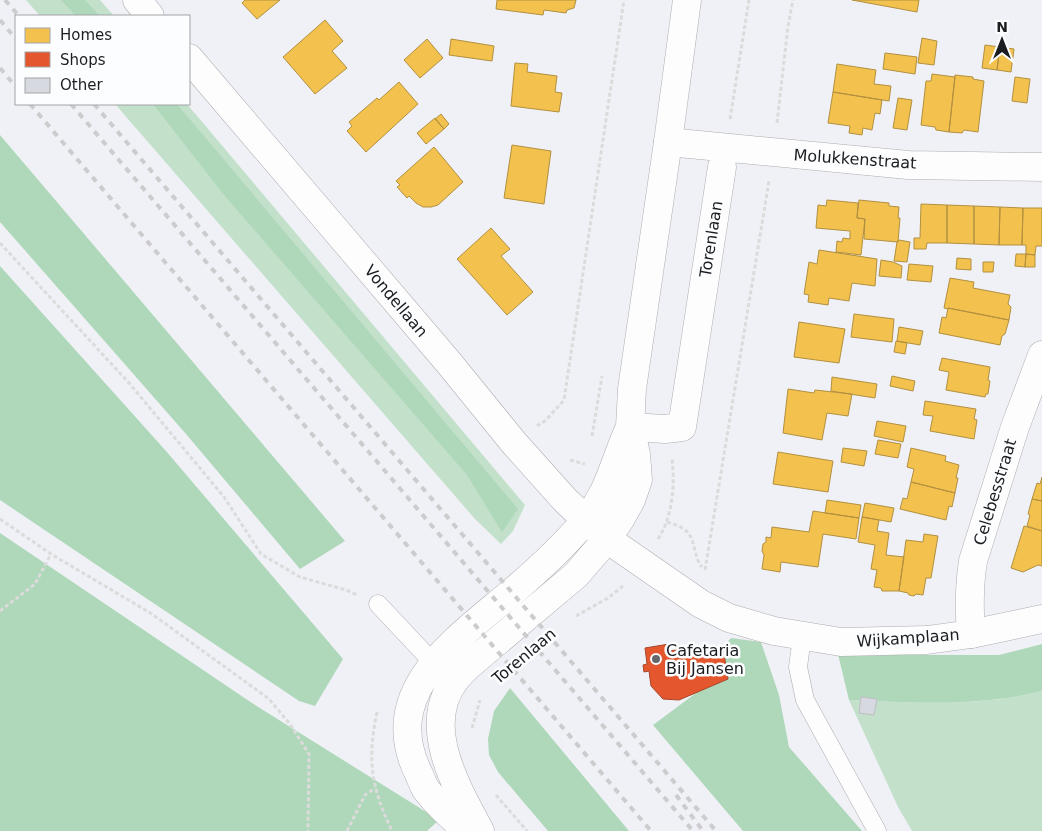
<svg xmlns="http://www.w3.org/2000/svg" width="1042" height="831" viewBox="0 0 1042 831" font-family="'DejaVu Sans',sans-serif">
<rect width="100%" height="100%" fill="#f0f1f6"/>
<path fill="#c3e0cb" d="M26,0H100L114,16H40Z
M115,104H187L525,505L513,531L501,544L475,519Z
M1042,691V831H912L898,807L849,700C912,703 980,707 1042,691Z"/>
<path fill="#afd8ba" d="M61,0H85L100,16H76Z
M153,104H177L518,509L502,532L467,475L224,195Z
M0,135L345,541L300,569L186,434L0,222Z
M0,266L166,451L343,659L315,706L299,701L0,500Z
M0,533L255,705L439,820L427,831H0Z
M731,638L761,642L779,695L789,747L862,831H743L653,725L700,690L728,679L723,647Z
M1042,644V691C981,707 911,703 849,700L836,646L884,655H999Z
M510,688L629,831H548L498,772L489,755L488,739L494,711Z"/>
<path fill="#f2c14e" stroke="#b29040" d="M245,0H280L257,19L242,3Z
M497,0H576L574,8L567,10L566,13L544,10L543,15L496,9Z
M852,0H919L917,12Z
M325,20L343,41L332,51L347,68L315,94L283,57Z
M922,38L937,41L934,65L918,63Z
M427,39L443,58L420,78L404,60Z
M451,39L494,46L492,61L449,55Z
M985,45L1000,47L997,70L982,68Z
M1000,47L1014,49L1011,72L997,70Z
M885,53L917,57L915,74L883,69Z
M515,63L528,64L527,72L557,76L555,92L562,93L559,112L511,106Z
M837,64L876,70L874,84L891,86L889,101L833,92Z
M932,74L955,77L949,132L936,130L935,127L921,125L926,81H931Z
M955,75L973,77V79L984,81L978,132L964,130L962,133L949,132Z
M1015,77L1030,79L1027,103L1012,101Z
M399,82L418,104L366,152L347,131L352,126L349,122L377,98L379,100Z
M833,92L882,100L880,114L875,113L872,130L863,128L862,135L849,133L850,126L828,123Z
M898,98L912,100L907,130L893,128Z
M441,114L449,124L444,129L435,119Z
M435,118L444,129L426,144L417,133Z
M512,145L551,151L544,204L504,198Z
M434,147L463,182L438,205L431,207H423L416,203L409,196L407,198L397,187L400,185L396,181Z
M827,200L858,203L857,218L865,219L861,255L836,252L837,241L842,242L843,238L850,239V231L816,228L818,205L826,206Z
M859,200L889,203V206L899,207L898,218H900L898,242L864,239L865,219L857,218Z
M921,204L947,205V243H927L926,249H914V238H920Z
M947,205L974,206V244L947,243Z
M974,206L1000,207L999,245L974,244Z
M1000,207L1023,208L1022,245H999Z
M1023,208H1042V246H1036L1035,255L1026,254V245H1022Z
M491,228L510,249L501,256L533,292L507,315L457,259Z
M899,240L910,242L907,262L894,261L897,242Z
M819,250L877,259L875,286L852,283L849,301L829,298L828,305L808,302L809,295L804,294L809,262L817,264Z
M1016,254H1026L1025,267L1015,266Z
M1026,254L1035,255V267H1025Z
M957,258L971,259V270L956,269Z
M881,260L893,262L902,266L901,278L879,276Z
M983,262H994L993,272H983Z
M909,264L933,266L931,282L907,280Z
M950,278L974,282L973,288L1010,295L1008,304L1011,307L1009,320L948,308V309L944,308Z
M948,308L1009,320L1005,334L1002,336L1000,345L939,333L942,317L946,318Z
M854,314L894,319L892,342L851,337Z
M799,322L845,329L839,363L794,357Z
M899,327L923,331L920,345L897,341Z
M896,341L907,343L905,354L894,352Z
M942,358L990,367L988,380L990,381L988,394H986L985,397L946,390L949,372L939,370Z
M892,376L915,381L913,391L890,386Z
M832,377L877,384L875,398L831,391Z
M788,389L814,393L815,390L852,394L848,416L827,413L822,440L783,433Z
M925,401L976,409L974,419L977,420L974,439L930,431L933,416L923,415Z
M877,421L906,426L903,442L874,436Z
M878,440L901,444L898,458L875,454Z
M843,448L867,451L864,466L841,462Z
M911,448L946,456L945,461L959,465L956,478H958L955,493L911,482L914,469L907,467Z
M778,452L833,461L828,492L773,484Z
M1042,477V501L1032,499L1037,483L1040,484Z
M911,482L955,493L952,507L949,506L946,520L900,509L903,498L907,499Z
M1032,499L1042,501V531L1027,526L1030,515L1028,514Z
M827,500L861,505L859,518L825,513Z
M865,503L894,508L891,522L862,517Z
M813,511L859,518L856,539L823,534L818,567L781,562L780,572L762,569L764,555L762,551L763,544L766,542V537L771,538L772,527L809,532Z
M862,517L879,520L877,531L889,533L886,555L904,557L899,591H882L881,588L874,587L877,570L871,569L875,545L858,542Z
M1024,526L1042,531V566L1038,565L1023,572L1011,568Z
M924,534L938,536L931,578H926L923,595L916,594L914,596L909,595L908,593L899,591L906,540L923,542Z"/>
<path fill="#e4572e" stroke="#a8462a" d="M669,644L670,651L695,647L696,652L723,647L728,679L679,700L663,699L651,686L649,671L644,672L643,665L647,664L645,648Z"/>
<path fill="#d7d9e1" stroke="#bebec2" d="M861,697L877,699L874,715L859,713Z"/>
<g fill="none" stroke-linecap="round" stroke-linejoin="round">
<g stroke="#adadb1" stroke-width="19">
<path id="lane" d="M378,604L440,670
M802,637L798,667L805,700L877,831"/>
</g>
<g stroke="#adadb1" stroke-width="29">
<path id="street" d="M668,142L908,165L1042,167
M630,427L665,429L682,427L722,167
M971,634C969,608 969,586 973,561L1015,427L1042,355"/>
</g>
<g stroke="#adadb1" stroke-width="29">
<path id="secondary" d="M137,0L150,16
M189,58L449,363L514,443L566,501L607,539L701,604L729,618L774,631L841,642L927,640L971,634L1042,619
M467,831C453,818 436,804 425,788C422,782 420,776 417,770C380,690 457,639 511,593C537,571 562,548 584,522C610,492 614,461 630,427
M480,831C457,788 420,726 455,680C459,675 463,671 468,666L576,575L607,539L621,518L631,500L638,480L636,454L630,427L632,389L668,142L687,0"/>
</g>
<path stroke="#dbdbdc" stroke-width="3" stroke-dasharray="4 2.5" stroke-linecap="butt" d="M730,119L749,0
M777,123L788,26L793,0
M0,243L129,383L224,497L261,554L300,577L346,590L357,595
M537,426L546,420L564,400L624,0
M592,436L602,376
M570,460L585,464
M0,519L51,554L152,614L269,699L290,724L309,754L308,831
M667,522C672,524 678,525 682,528C697,536 692,555 702,567
M658,539C673,516 675,485 672,458
M705,570L769,181
M0,611L35,584L51,554
M576,616L608,598L623,586
M377,712C367,760 371,787 392,831
M472,728L480,700
M496,795L527,831
M347,831L365,795L375,788"/>
<use href="#lane" stroke="#fdfdfe" stroke-width="18"/>
<use href="#street" stroke="#fdfdfe" stroke-width="28"/>
<use href="#secondary" stroke="#fdfdfe" stroke-width="28"/>
<path stroke="#ccccce" stroke-width="4" stroke-dasharray="6 6" stroke-linecap="butt" d="M5,0L19,16
M0,20L16,39
M0,68L16,87
M30,104L651,831
M71,104L693,831
M94,104L716,831
M676,795L703,831"/>
</g>
<circle fill="#66676b" stroke="#fcfdff" stroke-width="2" cx="656" cy="659" r="5"/>
<g text-anchor="middle" dominant-baseline="central" stroke-width="5" stroke-linejoin="round" paint-order="stroke">
<g font-size="16" fill="#1c1d20" stroke="#fcfdff">
<text transform="translate(855 159) rotate(4)">Molukkenstraat</text>
<text transform="translate(711 239) rotate(-81)">Torenlaan</text>
<text transform="translate(396 301) rotate(50)">Vondellaan</text>
<text transform="translate(995 492) rotate(-73)">Celebesstraat</text>
<text transform="translate(908 638) rotate(-4)">Wijkamplaan</text>
<text transform="translate(524 656) rotate(-40)">Torenlaan</text>
</g>
<g font-size="16" fill="#1c1d20" stroke="#fcfdff" text-anchor="start">
<text x="666" y="650">Cafetaria<tspan x="666" dy="18">Bij Jansen</tspan></text>
</g>
</g>
<rect x="15" y="15" width="175" height="90" fill="#fcfdff" stroke="#a2a3a6"/>
<rect x="25" y="28" width="25" height="15" fill="#f2c14e" stroke="#a2a3a6"/>
<text x="60" y="40" font-size="15" fill="#1c1d20">Homes</text>
<rect x="25" y="52" width="25" height="15" fill="#e4572e" stroke="#a2a3a6"/>
<text x="60" y="65" font-size="15" fill="#1c1d20">Shops</text>
<rect x="25" y="78" width="25" height="15" fill="#d7d9e1" stroke="#a2a3a6"/>
<text x="60" y="90" font-size="15" fill="#1c1d20">Other</text>
<g transform="translate(1002 40)" stroke="#fcfdff" stroke-width="4" paint-order="stroke">
<path d="M0-4L9 19L0 12L-9 19Z" fill="#1c1d20"/>
<text y="-8" font-size="14" font-weight="bold" text-anchor="middle" fill="#1c1d20">N</text>
</g>
</svg>
